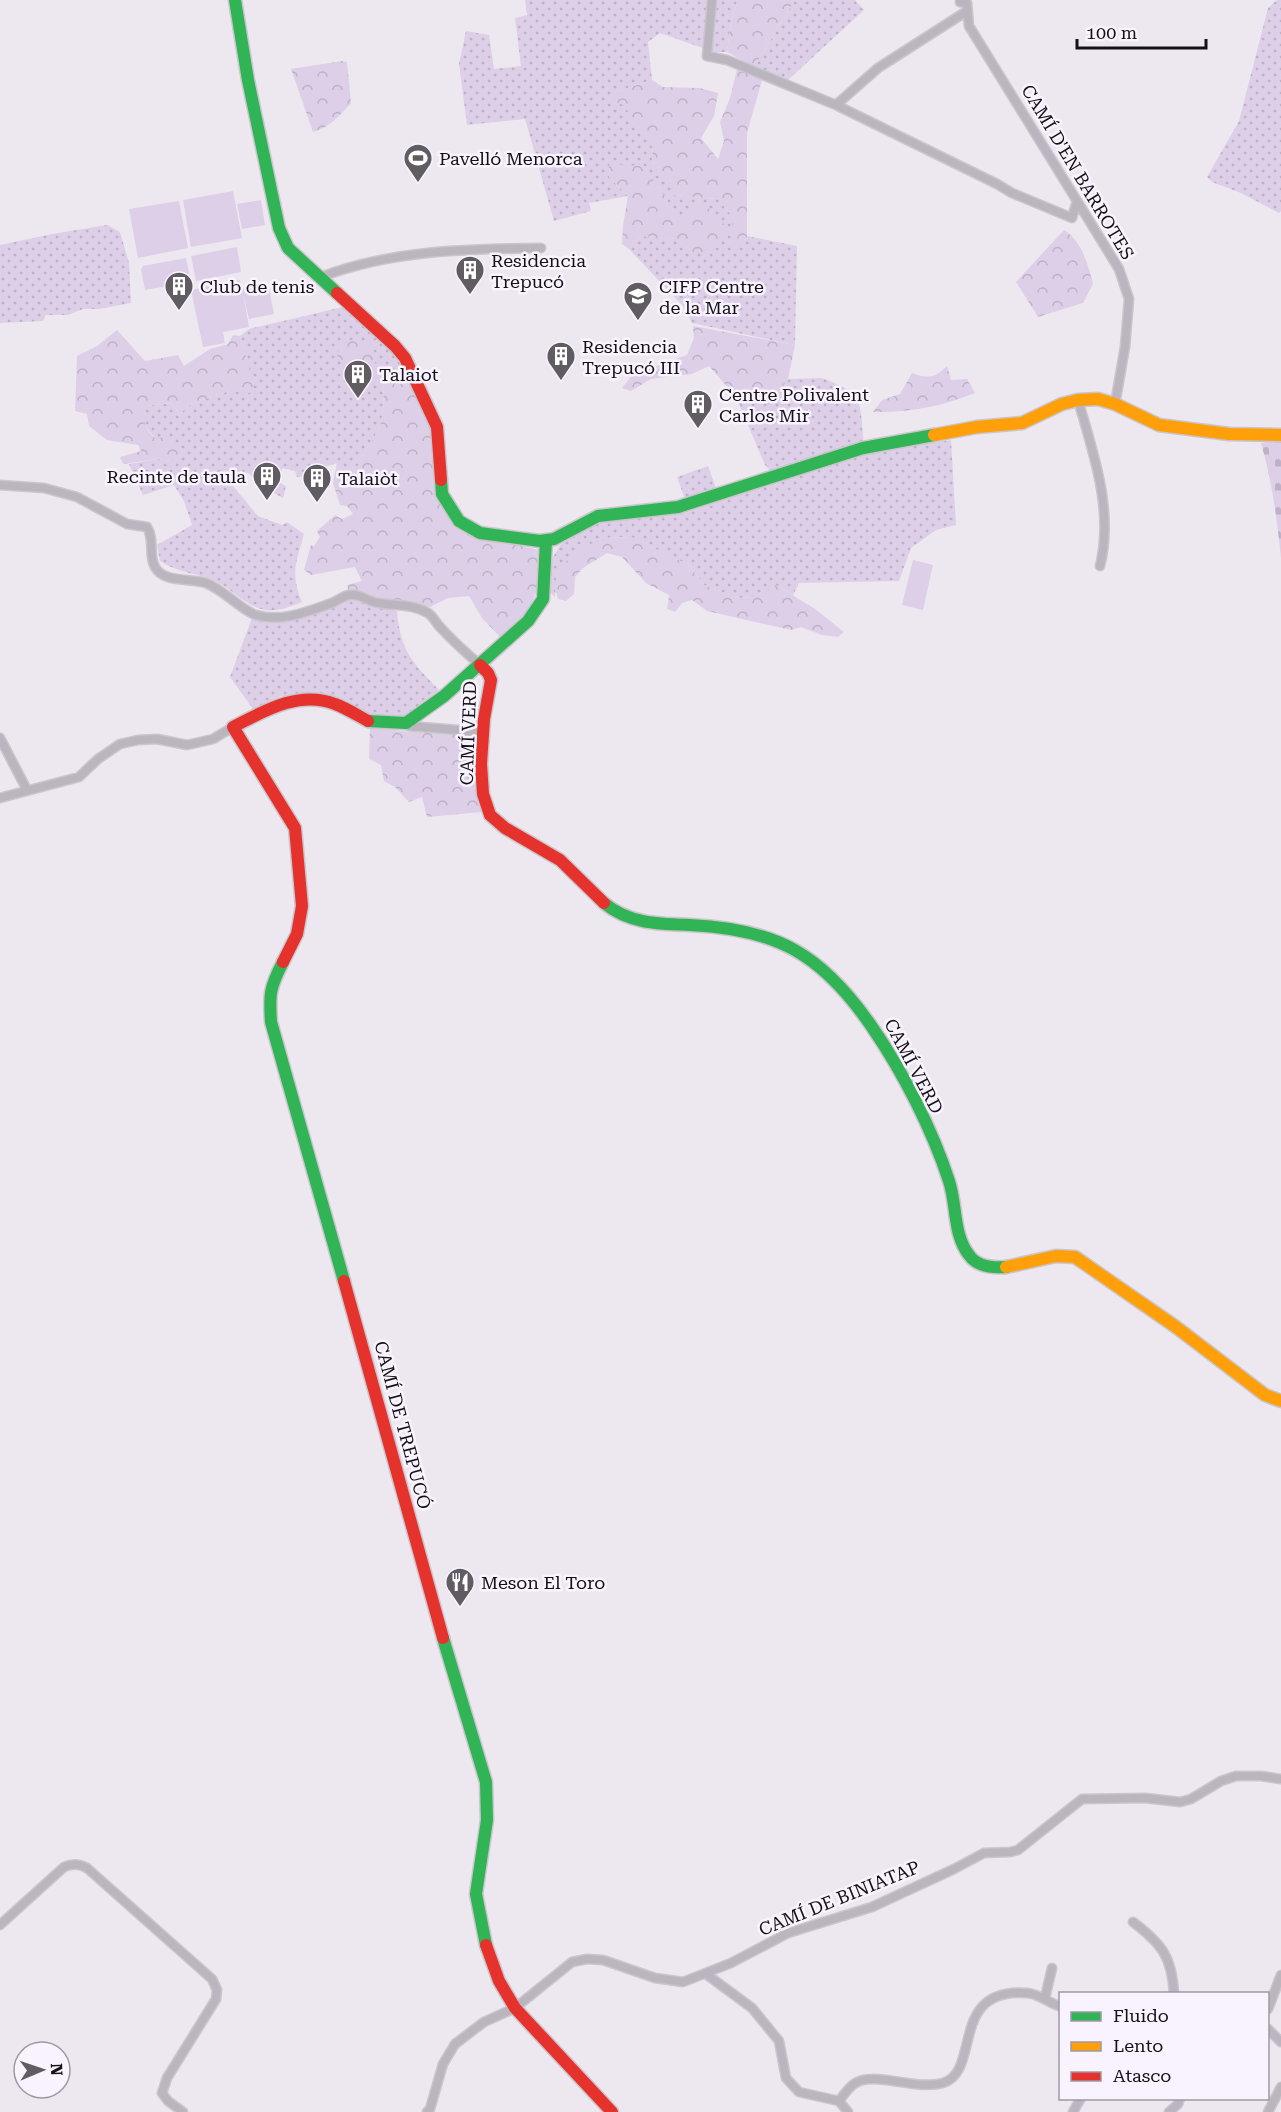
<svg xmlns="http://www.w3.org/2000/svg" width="1281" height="2112" viewBox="0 0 1281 2112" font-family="'Roboto Serif',serif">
<defs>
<pattern id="green-dots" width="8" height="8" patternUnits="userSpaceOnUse" patternTransform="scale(1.5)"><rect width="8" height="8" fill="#dccfe7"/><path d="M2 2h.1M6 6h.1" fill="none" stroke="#bcb1c5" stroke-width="1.8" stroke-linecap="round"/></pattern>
<pattern id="forest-crowns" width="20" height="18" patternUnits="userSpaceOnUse" patternTransform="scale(1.5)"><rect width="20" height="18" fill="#dccfe7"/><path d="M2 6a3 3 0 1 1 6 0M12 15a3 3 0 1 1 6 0" fill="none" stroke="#bcb1c5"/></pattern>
<pattern id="cemetery-stones" width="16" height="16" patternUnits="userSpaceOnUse" patternTransform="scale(1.5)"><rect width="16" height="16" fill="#dccfe7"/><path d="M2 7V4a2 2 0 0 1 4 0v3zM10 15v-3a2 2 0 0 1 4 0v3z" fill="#bcb1c5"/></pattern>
</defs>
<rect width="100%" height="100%" fill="#ede8f0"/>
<path fill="url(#green-dots)" d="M525,0H708L703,48L660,33L648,42L652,80L619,91L633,120L653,142L652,161L672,182V195L718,199L732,216L743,248L747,236L797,246L795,345L692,323L683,306L629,249L641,236L678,239L679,220L644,166L609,177L628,196L589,203L591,211L554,221L525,119L467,125L459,64L466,31L489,35L494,69L521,66L515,18L527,15Z
M717,0H738L731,21L727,52H712Z
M795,0H855L864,10L788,80L754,67Z
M1277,0H1281V211L1279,213L1241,193L1212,182L1207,177L1239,121L1268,8Z
M107,225L120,232L129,263L131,303L99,309H83L68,315H46L43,321L0,323V245L52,234Z
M343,307L400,358L410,379L383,383C384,397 384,418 378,430C372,443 363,450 361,464L341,474L337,463L319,469V475L297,477L295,471L282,468L280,483L286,486L283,498L265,488L248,473L240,471L234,477L233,486L258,516L282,525L287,522L304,534C296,563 290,573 302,602C289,607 276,613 261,609C246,605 231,589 217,582C199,573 177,573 160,561L157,545L192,525L184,501L174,485L143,495L129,464L157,459L171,461C166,454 162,446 157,440C145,426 141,426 146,406L171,403L180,414L191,404L229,391L247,360L240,336L249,329Z
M822,378C866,395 859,400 864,443L773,474L765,465L736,397C762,401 772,401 788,379Z
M951,440L956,525L936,530L911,548L899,581L799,583L793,595L776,585L752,597L737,598L704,585L689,565L631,537L601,538L557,572L555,597L548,590L552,559L560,545L599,522L644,516L685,513L870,451Z
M708,466L717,491L686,502L677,477Z
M352,599L397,611C400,651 413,663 439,690L404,718L368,716L347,702L320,696H281L253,709L230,677L252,618C296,623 313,613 352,599Z"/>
<path fill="url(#forest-crowns)" d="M738,0H795L754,67L727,52L731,21Z
M342,61L347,62L351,103C339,116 331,127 313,132L291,69Z
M737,69L762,80L747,133V236L743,248L732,244V216L718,199L672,195V182L652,161L653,142L632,120L625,106L612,100L619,91L652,80L663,87L700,88L718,93L714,116L701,138L718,159L724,141L720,122L730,98Z
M609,164L644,166L679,219L702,203L722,220L728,234L700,254L685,249L678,239L641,236L629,249L622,244L623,225L628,196L609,177Z
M1064,230C1082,241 1088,265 1093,284L1083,303L1038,317L1016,282Z
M693,326L795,345L788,379L777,394L754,400L736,397L709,366L692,374L651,379L631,391L622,388L632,375L687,355L694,338Z
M117,330L145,361L178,355L184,366L210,349L228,344L233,335L240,336L254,385L250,393L229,391L191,404L180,414L171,403L146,406C142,420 144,429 155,438L172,437L180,452L171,461L157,459L123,464L120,457L141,451L138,445L107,440L89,426L87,414L75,411L77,356L97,346Z
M340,340H357L370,343L379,377L365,378L337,358Z
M947,366L951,380L967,379L975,393C944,406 908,413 873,412L882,400L900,394L912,373C928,379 935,378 947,366Z
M410,379L431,429L435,489L443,508L455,527L468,534L539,550L538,587L528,612L501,638L482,618L469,596L448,598L430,607L349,593L347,585L362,581L355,567L311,575L304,570L311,545L314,546L320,537L317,531L335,515L342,519L353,514L347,506L340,505L333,483L337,463L341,474L361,464C363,450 372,443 378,430C384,418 384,397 383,383Z
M632,537L689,565L704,585L737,598L752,597L776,585L815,609L844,632L838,637L822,635L801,627L791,630L707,611L692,600L682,603L675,612L667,609L669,595L646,583L622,557L607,553L583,568L575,577L574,594L566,601L558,599L555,589L557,572L572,555L601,538Z
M370,726L401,731L472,735L482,812L427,817L422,797L409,802L395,787L384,781L381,765L369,759Z"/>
<path fill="url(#cemetery-stones)" d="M1281,439V558C1277,519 1272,481 1261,443Z"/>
<path fill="#dccfe7" d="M233,191L242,238L191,247L183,200Z
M261,200L265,225L242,229L237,204Z
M179,201L188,248L138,258L129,209Z
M237,247L241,272L196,281L191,256Z
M186,258L191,282L145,290L141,270L143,266Z
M240,280L242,289L268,284L274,314L249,319L243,294L249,327L223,332L225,343L203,347L191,290Z
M913,560L933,565L923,610L902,605Z"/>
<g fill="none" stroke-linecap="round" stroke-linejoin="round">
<g stroke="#cac6cc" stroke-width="11">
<path id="street" d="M712,0L707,56L727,60L836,105
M960,0V2L967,3L969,26L1119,269L1129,299L1125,347L1115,404
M967,11L878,68L836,105L997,184L1012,193L1072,218L1077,201
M321,277C391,250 467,249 541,248
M1078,400C1093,452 1114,511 1100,566
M0,485L44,488L77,497L127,524L147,527C155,540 148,555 155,567C163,583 191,578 206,583C224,590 242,611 256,615C281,623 309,611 332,603C337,601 343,596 349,595C360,593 368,602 379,603C395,606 413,604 428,613C433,616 436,623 440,627C452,640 466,653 480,665
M406,723L409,726L482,732
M0,738L27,790
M0,798L79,777L98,759L120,744L138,740L157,739L187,745L213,739L233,727
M1133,1922C1162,1944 1172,1957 1174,1994
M0,1925L64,1867C73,1863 79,1864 87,1868L212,1979L217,1990L216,1999L167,2078L162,2093L168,2101L183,2112
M706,1974L752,2008L779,2041L786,2078L799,2092L839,2101C843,2096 848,2088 854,2084C873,2070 915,2091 943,2083C982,2071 948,1987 1027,1993C1040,1994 1048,2003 1060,2006
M1045,1998L1052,1968
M1268,2009L1281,1975
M1268,2029L1281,2042
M839,2101L848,2112
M427,2112L430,2109L443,2064L455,2044L484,2022L515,2008L572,1962L587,1959L603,1960L655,1978L683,1982L731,1963L788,1933L872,1907L954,1869L984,1853L1010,1852L1018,1850L1082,1799L1145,1798L1180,1802L1191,1799L1221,1781L1236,1776H1261L1281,1779
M1073,2112L1081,2098
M1169,2112L1178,2104L1180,2098
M1268,2112L1281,2087"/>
</g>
<g stroke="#cac6cc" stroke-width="15">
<path id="fast" d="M235,0L248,80L279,228L288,248L337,293
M441,480L442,494L459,521L480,533L540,541L554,539L598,516L678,507L863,448L934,435
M368,721L406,723L444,696L528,621L543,599L546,541
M604,903C629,924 660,924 690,925C777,929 822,954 872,1027C903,1072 932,1129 949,1181C957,1205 953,1235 969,1255C977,1267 992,1268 1006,1267
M283,962C270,987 269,994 271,1022L344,1281
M443,1638L486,1782L487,1820L476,1894L486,1945"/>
</g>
<g stroke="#cac6cc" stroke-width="15">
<path id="slow" d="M934,435L977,427L1022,423L1062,404L1078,400L1098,399L1115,404L1159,425L1229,434L1281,435
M1006,1267L1056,1256L1075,1257L1176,1327L1265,1395L1281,1401"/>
</g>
<g stroke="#cac6cc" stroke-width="15">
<path id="jam" d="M337,293L395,346L405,358L437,427L441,480
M480,665L488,673L491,680L484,719L481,764L483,794L490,815L505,828L560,860L604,903
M283,962L297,934L302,906L295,828L233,727C264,711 299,690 335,704C346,708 357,715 368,721
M344,1281L443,1638
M486,1945L499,1981L515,2008L612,2112"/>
</g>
<use href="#street" stroke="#bab5bf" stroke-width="8"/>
<use href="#fast" stroke="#30b455" stroke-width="12"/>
<use href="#slow" stroke="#ff9f0a" stroke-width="12"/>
<use href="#jam" stroke="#e5322d" stroke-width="12"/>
</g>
<defs>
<g id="stadium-pin" transform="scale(1.5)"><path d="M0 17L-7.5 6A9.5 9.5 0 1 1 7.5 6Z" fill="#605c62" stroke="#f9f3ff"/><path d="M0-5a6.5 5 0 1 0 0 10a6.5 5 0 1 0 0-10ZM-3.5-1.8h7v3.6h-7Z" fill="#fff"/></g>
<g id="building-pin" transform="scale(1.5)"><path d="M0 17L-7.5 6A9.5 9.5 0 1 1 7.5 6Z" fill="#605c62" stroke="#f9f3ff"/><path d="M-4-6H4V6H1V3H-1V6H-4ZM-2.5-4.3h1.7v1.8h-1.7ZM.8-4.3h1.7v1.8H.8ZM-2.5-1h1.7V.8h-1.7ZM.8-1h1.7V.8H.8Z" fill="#fff"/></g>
<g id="university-pin" transform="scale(1.5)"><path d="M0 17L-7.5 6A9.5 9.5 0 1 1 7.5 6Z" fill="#605c62" stroke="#f9f3ff"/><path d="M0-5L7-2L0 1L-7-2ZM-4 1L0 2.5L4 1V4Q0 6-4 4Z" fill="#fff"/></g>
<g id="restaurant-pin" transform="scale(1.5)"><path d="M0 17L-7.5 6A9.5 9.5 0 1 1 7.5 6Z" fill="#605c62" stroke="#f9f3ff"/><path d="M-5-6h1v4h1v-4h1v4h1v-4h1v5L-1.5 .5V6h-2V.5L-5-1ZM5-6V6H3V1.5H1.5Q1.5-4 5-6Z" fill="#fff"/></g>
</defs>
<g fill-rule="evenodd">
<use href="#stadium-pin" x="418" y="158"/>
<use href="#building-pin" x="470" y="270"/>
<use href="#building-pin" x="179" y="286"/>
<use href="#university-pin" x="638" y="296"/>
<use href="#building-pin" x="561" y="356"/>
<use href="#building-pin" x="358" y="374"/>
<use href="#building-pin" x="698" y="404"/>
<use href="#building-pin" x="267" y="476"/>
<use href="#building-pin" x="317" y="478"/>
<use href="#restaurant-pin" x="460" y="1582"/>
</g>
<g text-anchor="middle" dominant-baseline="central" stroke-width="5" stroke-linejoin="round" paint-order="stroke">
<g font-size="18" fill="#141116" stroke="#f9f3ff" text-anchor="start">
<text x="439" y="158">Pavelló Menorca</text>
<text x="491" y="260">Residencia<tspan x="491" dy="21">Trepucó</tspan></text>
<text x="200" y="286">Club de tenis</text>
<text x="659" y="286">CIFP Centre<tspan x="659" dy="21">de la Mar</tspan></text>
<text x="582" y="346">Residencia<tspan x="582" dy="21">Trepucó III</tspan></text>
<text x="379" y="374">Talaiot</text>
<text x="719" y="394">Centre Polivalent<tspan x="719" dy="21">Carlos Mir</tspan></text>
<text x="246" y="476" text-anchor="end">Recinte de taula</text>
<text x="338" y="478">Talaiòt</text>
<text x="481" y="1582">Meson El Toro</text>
</g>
<g font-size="18" fill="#141116" stroke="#f9f3ff">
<text transform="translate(1078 172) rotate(59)">CAMÍ D'EN BARROTES</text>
<text transform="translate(468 733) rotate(-88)">CAMÍ VERD</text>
<text transform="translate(914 1066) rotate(62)">CAMÍ VERD</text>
<text transform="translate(403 1425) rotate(75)">CAMÍ DE TREPUCÓ</text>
<text transform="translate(839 1898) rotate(-22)">CAMÍ DE BINIATAP</text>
</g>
</g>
<rect x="1059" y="1992" width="210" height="108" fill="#f9f3ff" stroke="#9d99a2" stroke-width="1.5"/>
<rect x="1071" y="2012" width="30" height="9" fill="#30b455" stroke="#9d99a2" stroke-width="1.5"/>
<text x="1113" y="2022" font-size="18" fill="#141116">Fluido</text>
<rect x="1071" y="2042" width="30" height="9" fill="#ff9f0a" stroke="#9d99a2" stroke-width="1.5"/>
<text x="1113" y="2052" font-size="18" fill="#141116">Lento</text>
<rect x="1071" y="2072" width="30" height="9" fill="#e5322d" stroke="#9d99a2" stroke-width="1.5"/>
<text x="1113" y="2082" font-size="18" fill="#141116">Atasco</text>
<g transform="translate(42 2070) rotate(88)"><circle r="28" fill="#f9f3ff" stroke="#9d99a2" stroke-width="1.5"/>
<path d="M0-4.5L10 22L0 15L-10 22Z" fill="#605c62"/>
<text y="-9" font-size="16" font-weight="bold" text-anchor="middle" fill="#141116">N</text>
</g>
<path d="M1077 39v9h129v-9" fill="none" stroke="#141116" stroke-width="3"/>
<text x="1086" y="39" font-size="18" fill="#141116" stroke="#f9f3ff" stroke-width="4.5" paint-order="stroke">100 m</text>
</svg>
